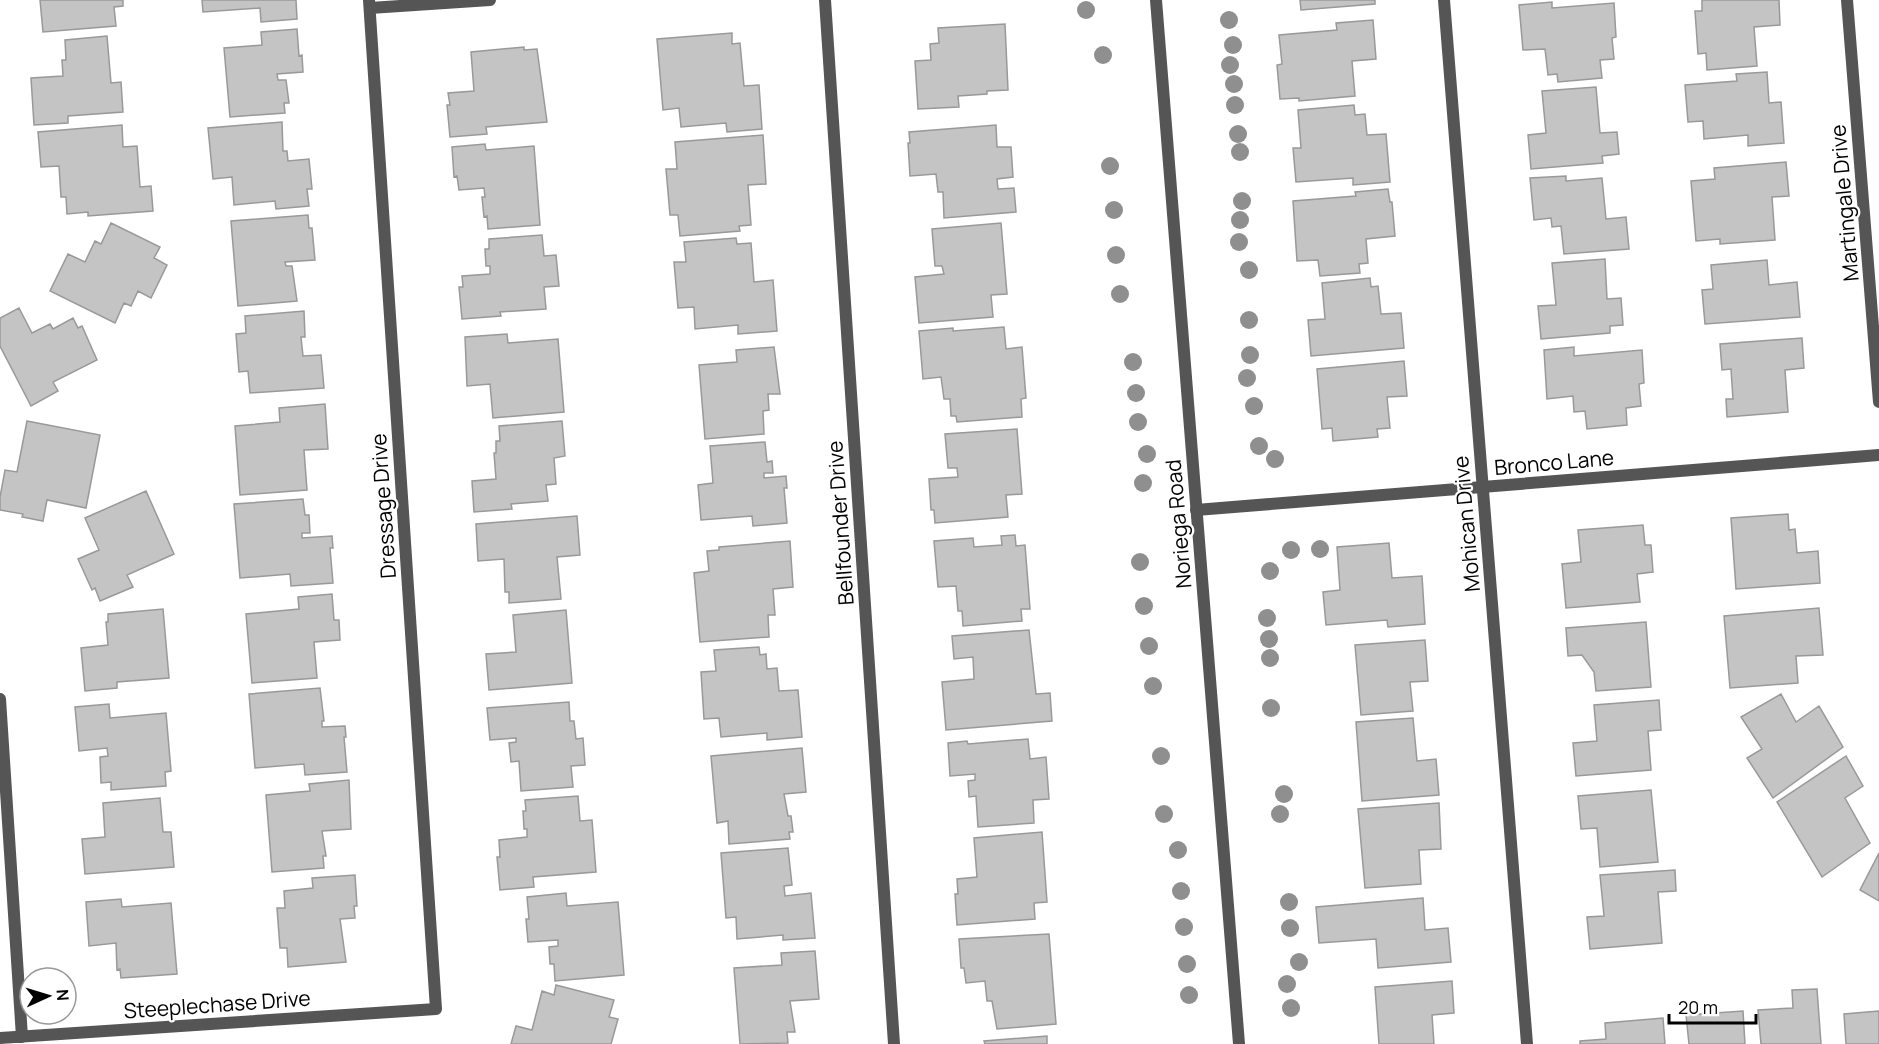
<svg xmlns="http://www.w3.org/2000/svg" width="1879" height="1044" viewBox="0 0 1879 1044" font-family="Manrope,sans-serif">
<rect width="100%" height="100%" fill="#fff"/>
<path fill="#c4c4c4" stroke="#999" stroke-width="1.5" d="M40,0H123V6L114,7L116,26L43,32Z
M202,0H296L297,19L261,22L260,8L203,12Z
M1300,0H1375V4L1301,10Z
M1702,0H1779L1780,25L1754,27L1757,66L1707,70L1706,53L1698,54L1695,11H1702Z
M1552,2V8L1614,3L1616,37L1612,38L1614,59L1600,60L1602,78L1558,82L1557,74L1548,75L1545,49L1523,50L1519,5Z
M1373,20L1376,59L1352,61L1355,96L1299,101V98L1280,99L1277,65L1282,64L1279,35L1337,30L1336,23Z
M1005,24L1008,90L987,91V94L958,96L959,107L918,109L915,61L931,60L930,44L939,43L938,28Z
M297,29L299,56L302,55L303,72L277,74L278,80H286L289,103H284L285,113L230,117L224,48L262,45L261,32Z
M732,33V44L740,43L744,86L759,85L762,129L727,132L726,123L681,127L679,108L663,110L657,39Z
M107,36L111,83L121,82L123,112L68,116V123L34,125L31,78L63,76L62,60H66L65,40Z
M524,47V50L537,49L547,122L486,127L487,134L450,137L447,105H450L448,93L474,91L471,52Z
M1767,72L1769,103L1781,102L1784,143L1748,146V135L1704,139L1703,121L1688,122L1685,85L1737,81L1736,74Z
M1596,87L1600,133L1617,132L1619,154L1602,156L1603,163L1531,169L1528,135L1546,133L1542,91Z
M1354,105L1355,115L1365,114L1367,135L1386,134L1390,182L1353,185V178L1296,182L1293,148H1301L1298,110Z
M282,122L283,151H287L288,161L309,159L312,189H307L309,206L276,209L275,201L234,205L232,177L213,179L208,128Z
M122,125L123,147L137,146L140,187L151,186L153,211L88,216V212L67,214L66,197H61L59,166L41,167L38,132Z
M996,125L997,147H1011L1013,177L997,179L998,189L1014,188L1016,212L944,218L943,192H938L936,174L910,176L908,143H910L909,132Z
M763,135L766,184L748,185L751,225L739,226L740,231L680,236L678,215H670L666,169H677L675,142Z
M485,144L486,150L534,146L540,225L488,229L487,216L484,217L482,197H485L484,188L459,190L457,176L454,177L452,147Z
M1786,162L1789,196L1772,197L1775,240L1720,244V239L1696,241L1691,181L1715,179L1714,168Z
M1566,176V181L1602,178L1606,219L1626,217L1629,249L1564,254L1561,226L1552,227L1551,218L1534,220L1530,178Z
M1388,189L1390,202H1392L1395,236L1366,239L1368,263L1359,264L1360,273L1320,276L1318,260L1297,261L1293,201L1356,196L1355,192Z
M308,215L309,228H312L315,260L285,262L286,266H292L297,301L238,306L231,221Z
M111,223L160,247L154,258L167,265L151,298L138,291L131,306L124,303L115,323L50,291L68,254L85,262L95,241L101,244Z
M1001,223L1007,294L991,295L993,317L919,323L915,277L944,274L942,266H935L932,229Z
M542,235L544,256L556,255L559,286L544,287L546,309L500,312L501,316L462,319L459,287H463L462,276L490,274V266H486L485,249H489V239Z
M736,238L737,244L751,243L754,282L773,280L777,331L738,334V325L695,329L694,307L678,308L674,262H686L684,242Z
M1605,259L1607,299L1621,298L1623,325L1610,326V333L1541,339L1538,306L1556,305L1552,263Z
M1767,260L1769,285L1797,282L1800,317L1705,324L1702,290L1713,289L1711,265Z
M1370,278L1371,287L1378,286L1381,314L1401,313L1404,348L1311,356L1308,320L1325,319L1322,283Z
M19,308L32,333L50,324L53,329L73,318L78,328L82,326L97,360L53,382L58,391L31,406L0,346V318Z
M304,311L305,337H301L303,356L321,355L324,388L250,393L248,371L239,372L236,334L246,333L245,316Z
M1004,327L1006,349L1022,347L1026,398L1021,399L1022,417L957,422L956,416H951L950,399H944L941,377L923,379L919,331L953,328V331Z
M507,334L508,343L558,339L564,412L493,418L490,384L467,386L465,337Z
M1802,338L1804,368L1785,370L1788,412L1727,417L1726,399H1733L1731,369L1722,370L1720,344Z
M774,347L780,394H768L769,410L763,411L764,434L705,439L699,365L737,362L736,350Z
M1574,347V356L1642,350L1644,383L1639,384L1641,406L1626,408L1627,425L1587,429L1585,411L1574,412L1573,396L1547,399L1544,350Z
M1404,361L1407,396L1387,397L1390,428L1377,429L1378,437L1333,441L1332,428L1322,429L1317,369Z
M325,404L328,449L304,450L307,490L240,495L235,426L280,422L279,408Z
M27,421L100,435L86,508L47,500L43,521L22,517L23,514L0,510V497L5,470L17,472Z
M562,421L565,456L554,458L556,484L546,485L548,501L511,504L512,509L474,512L472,481L496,479L494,453H496V441H500L499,426Z
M1017,429L1022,494L1006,495L1008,517L935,523L934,510H931L929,479L958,477L957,468H948L945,434Z
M765,442L767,462L772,461L773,473H764V478L786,476L787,488H784L787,523L753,526L752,516L701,520L698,485L713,483L710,446Z
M146,491L174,554L127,575L133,587L100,601L95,588L92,590L78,559L99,550L85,518Z
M303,499L305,515H309L310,533H302V538L332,536L333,548H330L333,583L291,586L290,574L240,578L234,504Z
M1788,514L1789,530L1795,529L1797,553L1818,551L1820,583L1736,589L1731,518Z
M577,516L580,555L557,557L561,599L509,603V592H505L504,559L478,561L476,524Z
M1643,525L1645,545H1651L1653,572L1637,574L1640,602L1566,608L1562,564L1581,562L1578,530Z
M1015,535L1016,546L1025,545L1030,609H1021L1022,621L963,626L962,611H958L956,586L938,587L934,541L973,538L974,547L1002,545L1001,536Z
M790,541L793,587L773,589L775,615H768L769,637L700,642L694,573L709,571L707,551L719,550V547Z
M1389,543L1392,578L1422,576L1425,624L1388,627L1387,620L1326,625L1323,592L1340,590L1337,547Z
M332,594L334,620H339L340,640L314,642L317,678L252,683L246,614L299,609L298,597Z
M1819,608L1823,655L1796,656L1798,683L1730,688L1724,616Z
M163,609L169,678L117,682V688L85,691L81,648L108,645L106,622H108V614Z
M566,610L572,683L489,690L486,654L516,652L513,615Z
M1646,622L1651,687L1596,691L1594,672L1582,655L1568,656L1566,628Z
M1029,630L1036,694L1050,693L1052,721L946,730L942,682L974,679L973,657L954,659L952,636Z
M1425,640L1428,681L1410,682L1413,711L1361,715L1355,645Z
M759,647L760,655L766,654L767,669L777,668L779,691L798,690L802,737L767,740V733L721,737L719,718L704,719L701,672L716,671L714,650Z
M320,688L324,721H322V727L345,726L346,737H344L347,772L305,775L304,764L255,768L249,694Z
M1781,694L1796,722L1819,706L1843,747L1773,798L1747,758L1762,749L1741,717Z
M1659,700L1661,730L1648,731L1651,770L1576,776L1573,743L1597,741L1594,705Z
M569,702L570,721H574L576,739L583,738L585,765L571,766L573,787L521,791L519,761L511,762L509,743L516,742V738L490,740L487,708Z
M109,704L110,718L166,713L171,771L165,772L166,786L111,790V782L101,783L100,757L108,756L107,748L79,751L75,707Z
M1413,718L1417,761L1436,759L1439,795L1362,801L1356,722Z
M1028,739L1030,759L1046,757L1049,799L1033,800L1034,823L978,827L976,796L969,797L968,781L975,780V774L950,776L948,743L967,741L968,744Z
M802,748L806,792L784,794L788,816H791L793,832H789L790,839L729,844L728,821L717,823L711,756Z
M1846,756L1863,786L1845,798L1870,843L1822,877L1777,802Z
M349,780L351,829L322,831L326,856H323L324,868L272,872L266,795L310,791L309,784Z
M1651,790L1658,862L1600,867L1597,828L1581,829L1578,796Z
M578,796L580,821L592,820L596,872L533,877L534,887L500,890L497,857H500L499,840L527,837V829H524L523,811H526L525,800Z
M160,798L163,832H171L174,867L85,874L82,839L105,837L103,803Z
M1439,803L1441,849L1419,850L1421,884L1365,888L1358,809Z
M1042,832L1047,902L1034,903L1035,919L957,925L955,894H958L957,879L977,877L974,838Z
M788,848L792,885L784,886L785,896L811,893L815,938L783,940V935L737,939L736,917L726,918L721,853Z
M1879,853V901L1860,890Z
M1675,870L1676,891L1658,892L1662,943L1590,949L1587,917L1604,916L1600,875Z
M355,875L357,906H354L355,918L340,919L346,962L288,967L287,948H280L277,908H285L284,891L313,888L312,878Z
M566,893L567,906L618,902L624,975L555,981L554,964H550L549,947L558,946V940L528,942L526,919H529L527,897Z
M1423,898L1425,930L1448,928L1451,962L1378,968L1376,939L1319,943L1316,907Z
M121,899L122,907L171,903L177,974L121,978L120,969L117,970L116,943L89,946L86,902Z
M1049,934L1056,1024L997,1029L992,1001H987L985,981L966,983L964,968H961L959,939Z
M815,951L819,999L790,1001L795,1032H787L788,1043L740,1044L734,968L782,965L781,953Z
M1452,981L1454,1013L1432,1015L1434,1044H1379L1375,987Z
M556,985L614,1000L609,1017L618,1019L611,1044H511L516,1026L532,1030L542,991L554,995Z
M1817,989L1821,1044H1761L1758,1010L1793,1008L1792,990Z
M1743,1011L1745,1044H1689L1686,1015Z
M1879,1011V1044H1846L1844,1014Z
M1663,1018L1665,1044H1580V1041L1606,1039L1605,1023Z
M1047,1036V1044H985L984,1041Z"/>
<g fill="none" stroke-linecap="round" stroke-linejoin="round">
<path stroke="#555" stroke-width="12" d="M825,0L894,1044
M1444,0L1527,1044
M1847,0L1879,402
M370,8L490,0
M1196,510L1879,455
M0,699L22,1037
M0,1038L436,1009L369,0"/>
<path stroke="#555" stroke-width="12" d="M1156,0L1239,1044"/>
</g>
<g fill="#8f8f8f">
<circle cx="1086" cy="10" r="9"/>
<circle cx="1229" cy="20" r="9"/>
<circle cx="1233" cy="45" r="9"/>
<circle cx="1103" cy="55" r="9"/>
<circle cx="1230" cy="65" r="9"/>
<circle cx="1234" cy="84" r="9"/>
<circle cx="1235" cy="105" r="9"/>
<circle cx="1238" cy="134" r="9"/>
<circle cx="1240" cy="152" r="9"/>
<circle cx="1110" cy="166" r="9"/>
<circle cx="1242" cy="201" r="9"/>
<circle cx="1114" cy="210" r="9"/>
<circle cx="1240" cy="220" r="9"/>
<circle cx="1239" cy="242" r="9"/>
<circle cx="1116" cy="255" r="9"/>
<circle cx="1249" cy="270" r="9"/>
<circle cx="1120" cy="294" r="9"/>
<circle cx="1249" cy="320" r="9"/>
<circle cx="1250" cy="355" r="9"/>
<circle cx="1133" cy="362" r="9"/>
<circle cx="1247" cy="378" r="9"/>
<circle cx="1136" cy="393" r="9"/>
<circle cx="1254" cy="406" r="9"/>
<circle cx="1138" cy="422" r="9"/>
<circle cx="1259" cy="446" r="9"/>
<circle cx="1147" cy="454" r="9"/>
<circle cx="1275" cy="459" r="9"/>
<circle cx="1143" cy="483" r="9"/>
<circle cx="1320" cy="549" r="9"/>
<circle cx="1291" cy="550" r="9"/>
<circle cx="1140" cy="562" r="9"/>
<circle cx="1270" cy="571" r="9"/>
<circle cx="1144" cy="606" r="9"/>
<circle cx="1267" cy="618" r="9"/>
<circle cx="1269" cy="639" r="9"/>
<circle cx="1149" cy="646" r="9"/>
<circle cx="1270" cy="658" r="9"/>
<circle cx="1153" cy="686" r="9"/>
<circle cx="1271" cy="708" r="9"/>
<circle cx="1161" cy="756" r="9"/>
<circle cx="1284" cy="794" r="9"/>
<circle cx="1164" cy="814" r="9"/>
<circle cx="1280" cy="814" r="9"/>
<circle cx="1178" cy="850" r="9"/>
<circle cx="1181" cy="891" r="9"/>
<circle cx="1289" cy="902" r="9"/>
<circle cx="1184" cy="927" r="9"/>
<circle cx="1290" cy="928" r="9"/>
<circle cx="1299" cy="962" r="9"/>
<circle cx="1187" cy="964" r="9"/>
<circle cx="1287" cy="984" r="9"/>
<circle cx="1189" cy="995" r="9"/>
<circle cx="1291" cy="1008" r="9"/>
</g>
<g text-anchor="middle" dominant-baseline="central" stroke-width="4.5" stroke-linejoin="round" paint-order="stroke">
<g font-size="21" fill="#000" stroke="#fff">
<text transform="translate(1844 203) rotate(-95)">Martingale Drive</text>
<text transform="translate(1554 462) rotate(-5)">Bronco Lane</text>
<text transform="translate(383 506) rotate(-94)">Dressage Drive</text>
<text transform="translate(840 523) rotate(-94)">Bellfounder Drive</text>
<text transform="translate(1178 524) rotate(-95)">Noriega Road</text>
<text transform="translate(1466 524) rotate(-95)">Mohican Drive</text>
<text transform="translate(217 1004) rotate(-4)">Steeplechase Drive</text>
</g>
</g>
<g transform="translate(48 996) rotate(86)"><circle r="28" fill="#ffffff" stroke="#999999" stroke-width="1.5"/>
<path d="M0-4.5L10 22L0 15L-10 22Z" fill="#000000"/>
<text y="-9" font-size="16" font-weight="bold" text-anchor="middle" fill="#000000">N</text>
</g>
<path d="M1669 1014v9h87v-9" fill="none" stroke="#000000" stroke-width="3"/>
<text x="1678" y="1014" font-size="18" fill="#000000" stroke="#ffffff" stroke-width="4.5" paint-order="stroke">20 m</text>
</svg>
